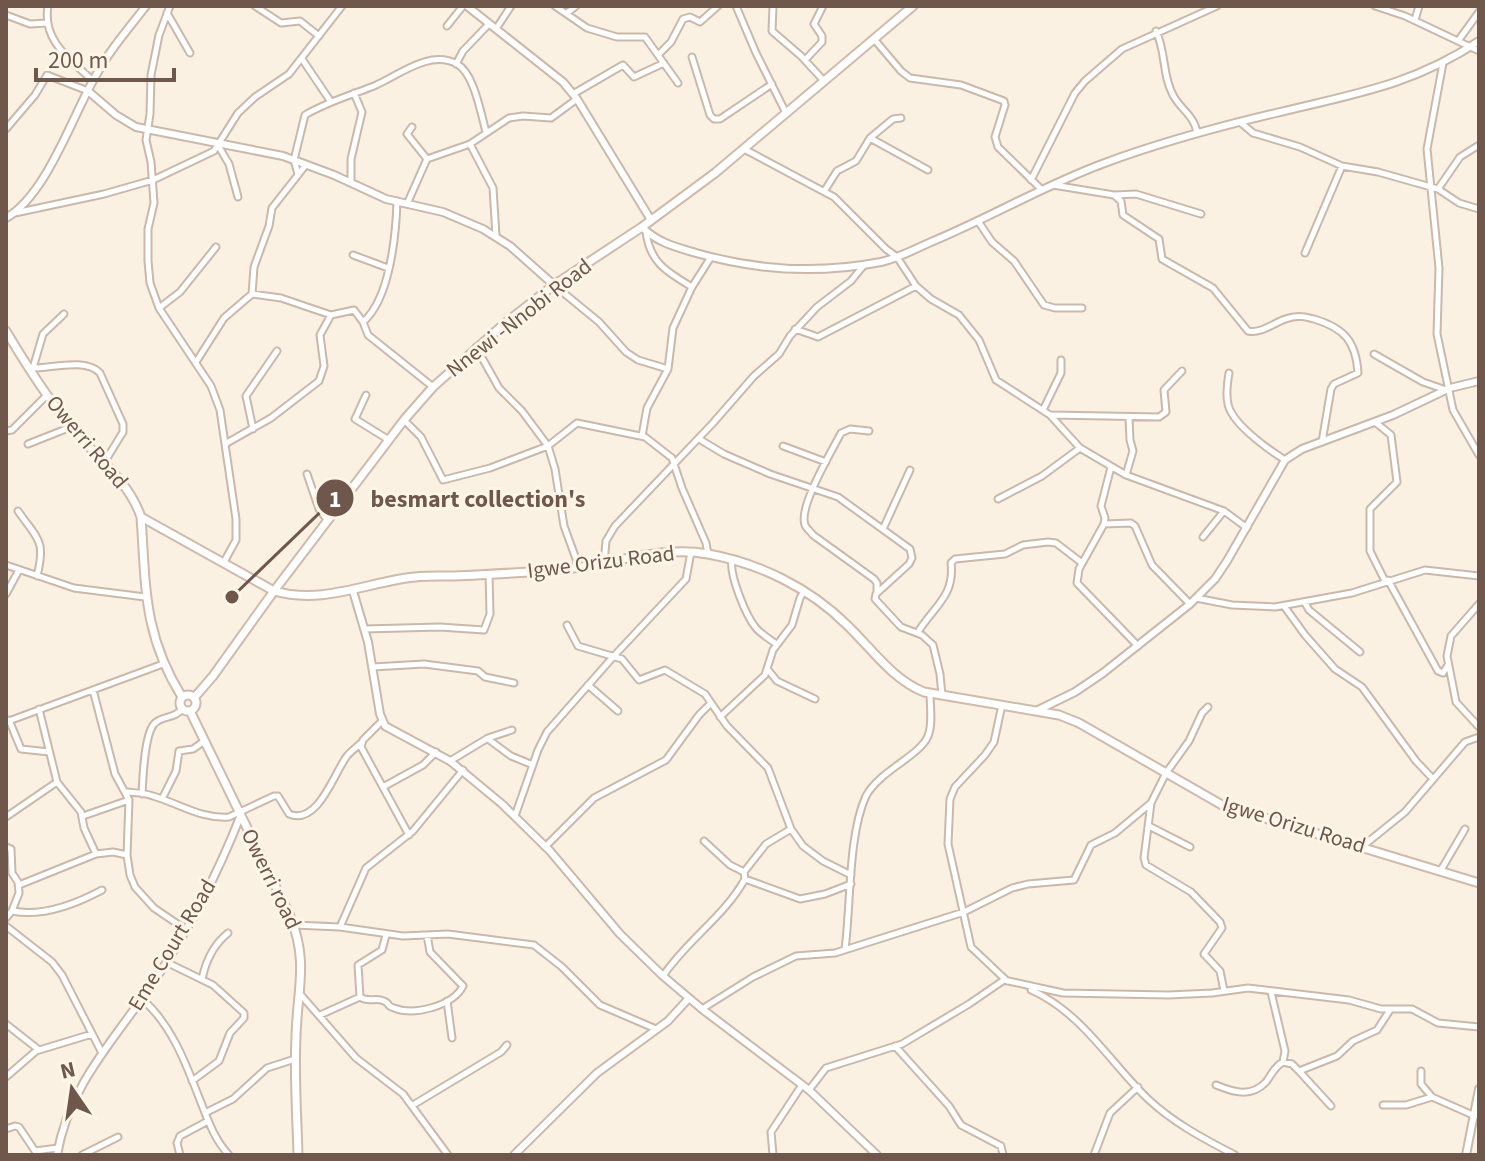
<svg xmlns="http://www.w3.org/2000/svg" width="1485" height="1161" viewBox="0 0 1485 1161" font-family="'Source Sans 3',sans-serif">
<rect width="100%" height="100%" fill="#faf1e3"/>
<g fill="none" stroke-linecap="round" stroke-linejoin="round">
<g stroke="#cab8ab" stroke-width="9">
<path id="minor" d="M48,6C42,41 70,59 93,81
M170,6L159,35L151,75L150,114L146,140L151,162L154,203L148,229V261L150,283L159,308L211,386L220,410L236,519V540L224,562
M255,6L281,23L300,21L319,36
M555,6L587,28L617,37H645L678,83
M736,6L756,53L786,113
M773,6L772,31L801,56L824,81
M1375,6L1405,16L1479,51
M167,13L190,53
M567,13L576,6
M6,15L30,24L46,23
M1415,20L1419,6
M447,26L463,6
M496,29L511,6
M1156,31C1166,51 1162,75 1173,95C1180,109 1195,116 1197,133
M874,39L901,71L910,78L961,85L1004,101L1005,105L995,137L998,147L1042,190
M1458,41L1479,12
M658,55L671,42L683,19L690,17L700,22L718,6
M692,57L710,115L714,119H720L772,84
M302,59L331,102
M805,60L822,42V36L814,24L823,6
M1443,63L1427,149L1439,268L1437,334L1453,410L1479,455
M456,64L463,51L489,24
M573,94L623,65L634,77L664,63
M1240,122L1253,133L1300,147L1342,166L1378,172L1438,189L1459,203L1479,209
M412,127L407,134L427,159
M6,129L35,95L47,75L88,91
M870,138L928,170
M470,144L493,188L496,236
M219,147L229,164L238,197
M744,149L834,197L886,249L897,257L916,286L931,299L959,315L979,340L996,380L1050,415L1080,448L1126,475L1224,511L1247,528
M298,174L294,160L305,115C327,102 351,95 374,86C398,76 429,49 457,64C474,73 481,114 486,132
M1031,180L1075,93L1085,81L1122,49L1217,6
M351,182V159L362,112L354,93
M1053,185L1114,195L1121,201L1123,215L1159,239L1162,259L1213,288L1248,331C1263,334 1275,321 1289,318C1298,315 1306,317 1314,319C1344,328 1356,341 1358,373L1334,384L1331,389L1322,442
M1438,189L1460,157L1479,145
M825,190L837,171L856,161L870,138L893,119L901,118
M1115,195L1136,194L1201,214
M407,204L427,159L470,144L509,118L523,116L551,118L577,99
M15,213L104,194L153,180L214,151L238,113L255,97L289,74L342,6
M978,221L992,242L1014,261L1044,305L1055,308H1082
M646,231C649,262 667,272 692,287
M1305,253L1342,166
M353,255L388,268
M554,285L599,322L626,352L638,360L668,369
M252,294L254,267L269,226L272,208L305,166
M159,308L180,292L216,247
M363,322C390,299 396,235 397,201
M795,329L818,337L916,286
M476,347L499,388L522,411L548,446L555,469L564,526L579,567
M1374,354L1423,382L1446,390
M196,362L224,318L252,294L281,298L331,315L354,310L363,322L368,335L433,387
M29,368C50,369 85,357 100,373L123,424V432L104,463
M33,368L43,334L64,314
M1229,373C1227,384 1225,402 1231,412C1240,429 1269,450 1285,460
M366,395L355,419L389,440
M1043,410L1061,373V360
M1051,415L1159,417L1166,412L1164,390L1182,371
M404,420L421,437L443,480L490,468L548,446L577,423L645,437L672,458L682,488L706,543L708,554
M1375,422L1391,435L1397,482L1370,509V551L1385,581
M253,429L246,396L277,351
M6,431L12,430L47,395
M869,431L850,429L841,433C832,451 798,507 805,525C806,528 811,532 813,535L874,579L877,583V593
M642,436L647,408L668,369L673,328L692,287L711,257
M699,439L724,454L770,474L838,497L910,549L912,558L909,564L876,594L875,599L901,627L922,635L933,645L940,674L942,695
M28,444L71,427
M225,444L271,418L319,381L324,366L320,335L331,315
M783,446L826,462
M1111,467L1101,506L1105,518L1104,524L1079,569L1077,583L1138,646
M307,474L319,509L328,521
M1126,475L1133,451L1130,440L1129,418
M998,499L1042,476L1080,448
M18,511C38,540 46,540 37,576
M1104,524L1131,523L1135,526L1152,565L1190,604
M883,529L910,470
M1203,537L1224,511
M732,560C729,575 746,616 756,628C761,634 770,639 776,644
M604,563L606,541L615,526L713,423L754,376L779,354L790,336L817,307L851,281L864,265
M6,565L74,588L145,597
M1388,580L1438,671L1443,673L1448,665
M6,594L19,570
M1196,598L1232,605L1275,607L1352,593L1425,570L1479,576
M1305,603L1309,610L1360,652
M1479,604L1451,636L1447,656L1456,702L1479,727
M1284,606L1305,635L1335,669L1362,687L1416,761L1433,779
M567,625L578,646L622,659L639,680L665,670L705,694L727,726L768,768L791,829L803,846L823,861L851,875
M364,629L440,627L484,630L490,614L489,574
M918,632C934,606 955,596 951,563L955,559L1005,554L1023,545L1048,542L1056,543L1082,563
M373,667L424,664L478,671L485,677L514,683
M769,671L777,681L815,699
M588,685L618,711
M93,690L115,774L129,800L127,855L130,875L135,887L154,908L185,929
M1002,705L994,742L985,755L955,787L950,799L948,844L971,947L1007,981
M39,709L57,782L81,812L84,828L96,854
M720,717L765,675L773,650L792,625L800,598L804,591
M9,720L21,749L49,752
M382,721L363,740L361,747L409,835
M6,722L163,664
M488,739L511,756L533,765
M450,761L488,738L512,730
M383,787L423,765L436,752
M127,792C136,793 145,793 153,796C180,804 201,819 229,817L274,796H278L289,814C318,826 334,773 347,756C351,751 357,747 361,743
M142,794C143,778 144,736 154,724C162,715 175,719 182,709
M162,799L176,771L179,751L193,749L203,742
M1151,803L1144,858L1146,865L1191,892L1220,922L1222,928L1204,954L1220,971L1224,991
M83,816L129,800
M515,816L538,750L547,732L613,657L686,579L691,552
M6,817L57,782
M1149,826L1190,847
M1363,846L1405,812L1465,742L1479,737
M6,847L11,849L12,873L18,882L19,893L12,911L6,918
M545,847L594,798L666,760L699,715L711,703
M1441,870L1465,829
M744,872L766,844L791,829
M745,879L800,899L825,894L851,884
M19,885L96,854L113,852L127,855
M12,911C42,917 76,904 102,890
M294,925L340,927L403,936L448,934L534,945L562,967L600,1005L656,1029
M6,926L52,962L62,975L101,1051
M340,927L366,868L413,831L463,770
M845,949C851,905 848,835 866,796C879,771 920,756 928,736C933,724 930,706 930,693
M166,962L213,985L244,1013V1018L230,1033L219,1061L192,1081
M663,976C687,940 724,917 745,879L744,872L730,865L704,841
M202,979C206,960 213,945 228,933
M1031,990C1081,1012 1109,1061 1147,1098C1172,1122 1204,1139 1235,1155
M1271,992L1285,1051L1283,1062
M300,994L356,1058L403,1094L448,1155
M360,997C369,1003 375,997 384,1001C392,1005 385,1005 394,1008C414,1016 453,1006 463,986L430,952L427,935
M142,999C172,1025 186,1064 200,1100C208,1120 214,1139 229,1155
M447,1001L452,1038
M702,1009L753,977L796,956L835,953L964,912L1012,888L1028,884L1074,880L1091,845L1115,833L1151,803L1166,773L1189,741L1202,713L1208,707
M320,1015L360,997L358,965L382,950L386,935
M6,1024L39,1050
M895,1046L949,1106L961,1125L1001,1146L1003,1155
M1299,1071L1331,1106
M1421,1071V1084L1432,1097
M6,1077L36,1051L92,1034
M1216,1085C1233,1092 1251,1098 1266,1082C1272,1074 1274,1067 1283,1062L1292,1064L1299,1071L1337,1056L1353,1041L1377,1030L1390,1010
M809,1090L826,1068L902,1044L969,1004L1004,980L1063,993L1168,995L1212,993L1248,988L1349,1000L1381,1009H1412L1438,1023L1479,1027
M413,1105L501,1052L507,1045
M1383,1105H1406L1432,1097L1475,1116
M205,1113L233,1099L267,1068L295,1059
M6,1129L15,1126L19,1127L35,1151L58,1148
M82,1155L118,1137
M180,1155L177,1143L180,1136L208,1121
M773,1155L771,1132L802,1085
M1094,1155L1110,1113L1138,1087"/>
</g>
<g stroke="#cab8ab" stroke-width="10">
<path id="tertiary" d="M467,6L563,82L577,99L651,220
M88,91L116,115L136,127L283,156L334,175L386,199L443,212L483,229L510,246L554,285
M6,218C46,196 73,115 95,77C109,51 128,29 146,6
M642,227C656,242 676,247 696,253C755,270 819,274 881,262C899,258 915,249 931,242C989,218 1043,186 1102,164C1158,143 1217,127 1276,113C1353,94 1411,86 1479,41
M353,591L368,642L380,714L385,726L450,761L502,804L550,851L620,934L663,976L702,1009L809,1090L877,1155
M1038,710L1075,692L1103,673L1190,604L1215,579L1227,561L1285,460L1302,449L1393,415L1450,388L1479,381
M57,1155C69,1084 116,1038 155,980C189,929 218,873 240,817
M514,1155L597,1073L668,1021L689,998
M1466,1155L1479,1089"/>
</g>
<g stroke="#cfbaab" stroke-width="11">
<path id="secondary" d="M6,331C25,363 45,395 69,424C93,455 128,479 141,517C146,587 143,634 182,697
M141,517L274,591C320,604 361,585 406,578C422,575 438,576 454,576C491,574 527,573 564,569C611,565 660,545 708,554C759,563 810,588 847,625C872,649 892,679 924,692L1059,715L1079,723L1222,805L1479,883
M180 703a8 8 0 1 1 16 0a8 8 0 1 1-16 0Z
M194,698L213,676L274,591L404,420L433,387L504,324L554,285L642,227L715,173L913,6
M190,711L290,916C309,962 297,990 296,1037C294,1076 297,1116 298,1155"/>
</g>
<use href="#minor" stroke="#fff" stroke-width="5"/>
<use href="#tertiary" stroke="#fff" stroke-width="6"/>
<use href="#secondary" stroke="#fff" stroke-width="7"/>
</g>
<g text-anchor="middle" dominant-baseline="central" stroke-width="6" stroke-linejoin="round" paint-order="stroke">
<g font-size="22" fill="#70574b" stroke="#fef5e9">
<text transform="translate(519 318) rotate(-38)">Nnewi -Nnobi Road</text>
<text transform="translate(87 442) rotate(50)">Owerri Road</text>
<text transform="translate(601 562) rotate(-7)">Igwe Orizu Road</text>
<text transform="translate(1294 825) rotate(17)">Igwe Orizu Road</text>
<text transform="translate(271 879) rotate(64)">Owerri road</text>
<text transform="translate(172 945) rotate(-59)">Eme Court Road</text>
</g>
</g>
<path fill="none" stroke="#70574b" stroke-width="3" d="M232 597L335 498"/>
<g fill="#70574b" stroke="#fef5e9" stroke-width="3">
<circle cx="232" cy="597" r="8"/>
<circle cx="335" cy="498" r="20"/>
</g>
<g font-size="24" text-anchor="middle" font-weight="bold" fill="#fff">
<text x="335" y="507">1</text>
</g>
<g font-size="24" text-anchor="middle" font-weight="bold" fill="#70574b" stroke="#fef5e9" stroke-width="6" stroke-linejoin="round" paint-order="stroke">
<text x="478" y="507">besmart collection's</text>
</g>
<rect width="1485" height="1161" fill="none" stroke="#70574b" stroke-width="16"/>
<g transform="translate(72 1089) rotate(347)" stroke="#fef5e9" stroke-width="6" paint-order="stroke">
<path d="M0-6L14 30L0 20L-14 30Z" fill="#70574b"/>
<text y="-12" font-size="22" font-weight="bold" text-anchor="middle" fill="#70574b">N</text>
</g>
<path d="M36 68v12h138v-12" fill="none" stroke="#70574b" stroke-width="4"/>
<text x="48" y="68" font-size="24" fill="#70574b" stroke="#fef5e9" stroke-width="6" paint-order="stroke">200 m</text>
</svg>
